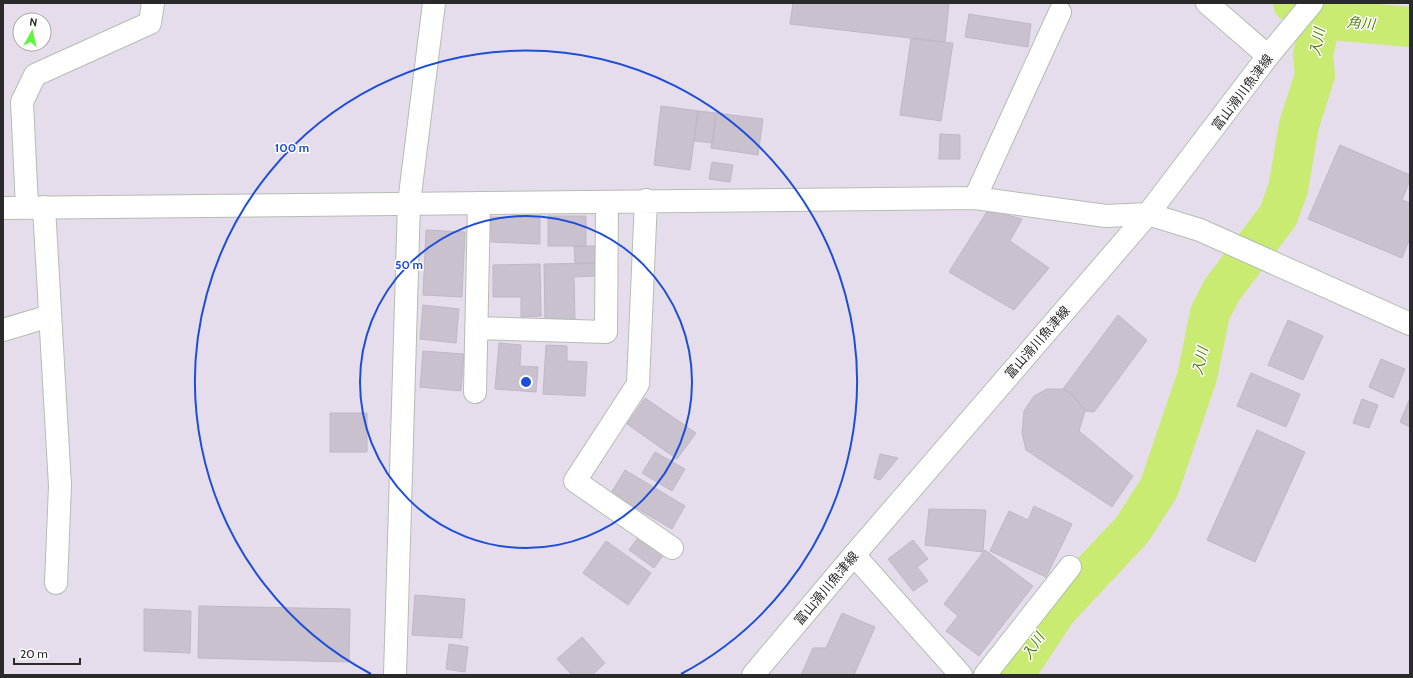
<svg xmlns="http://www.w3.org/2000/svg" width="1413" height="678" viewBox="0 0 1413 678" font-family="Cabin,'Noto Sans JP',sans-serif">
<rect width="100%" height="100%" fill="#e6ddec"/>
<g fill="none" stroke-linecap="round" stroke-linejoin="round">
<path stroke="#c9eb72" stroke-width="40" d="M1293,3L1321,19L1410,27
M1014,675L1057,610L1132,530L1159,488L1197,377L1210,313L1222,290L1278,216L1288,189L1299,125L1315,75L1313,55L1321,19"/>
</g>
<path fill="#c9c1ce" stroke="#c1b6c7" d="M793,3H949L945,42L790,24Z
M969,14L1031,24L1028,47L965,37Z
M911,39L953,43L941,121L900,115Z
M661,106L698,111L690,170L654,165Z
M698,111L716,113L713,143L694,141Z
M716,113L763,119L758,155L711,148Z
M940,134L960,135V159H939Z
M1340,145L1410,175V180L1402,200L1410,203V238L1402,258L1308,219Z
M712,162L733,165L730,182L709,179Z
M988,210L1022,219L1010,241L1049,268L1014,310L949,272Z
M548,216H586V246H548Z
M491,217L540,218V244L491,242Z
M426,230L465,232L462,297L423,295Z
M574,246H595V263L575,264Z
M595,263V276L574,277L575,319L545,320L544,264Z
M540,264L541,316L521,317V297H493V265Z
M423,305L459,309L456,343L420,339Z
M1118,315L1147,340L1094,412L1085,411L1072,394L1063,389Z
M1288,320L1323,336L1303,380L1268,365Z
M499,343L521,345L520,366L538,367L536,392L495,389Z
M546,345L567,346V361L587,362L585,396L543,394Z
M423,351L464,354L461,391L420,387Z
M1381,359L1405,369L1393,398L1369,387Z
M1251,373L1300,394L1286,427L1237,406Z
M1047,389H1063L1072,394L1085,411L1079,431L1133,476L1112,507L1026,450L1022,433L1024,411L1034,396Z
M645,398L696,433L677,459L627,424Z
M1410,398V427L1400,422Z
M1362,399L1378,405L1369,428L1353,423Z
M330,413H367V452H330Z
M1257,430L1305,452L1255,562L1207,540Z
M655,452L685,469L672,491L642,473Z
M880,454L898,458L880,480L874,478Z
M625,470L685,506L672,529L611,493Z
M1034,506L1072,524L1046,577L990,551L1009,511L1028,520Z
M929,509L986,510L983,552L925,545Z
M639,536L664,554L654,568L629,550Z
M913,540L928,559L917,567L928,581L913,591L888,559Z
M606,541L651,573L628,605L583,573Z
M985,550L1033,586L979,656L946,631L958,616L944,604Z
M415,595L465,599L462,638L412,635Z
M199,606L350,609L349,662L198,658Z
M144,609L191,611L190,653L144,651Z
M842,613L875,627L854,675H801L813,648H826Z
M582,637L605,663L592,675H572L557,659Z
M449,644L468,647L465,672L446,669Z"/>
<g fill="none" stroke-linecap="round" stroke-linejoin="round">
<g stroke="#b3beb0" stroke-width="24">
<path id="minor" d="M1207,3L1268,56
M975,198L1060,12
M646,200L638,384L575,481L672,548
M27,207L22,102L35,75L150,23L153,3
M44,207L60,486L56,583
M3,208L975,198L1106,216L1148,214
M476,328L606,332L607,202
M3,330L50,316
M475,392L479,203
M854,555L961,675
M985,675L1070,567"/>
</g>
<g stroke="#b3beb0" stroke-width="24">
<path id="tertiary" d="M1148,214L1200,230L1410,324
M395,675L409,203L434,3"/>
</g>
<g stroke="#b3beb0" stroke-width="24">
<path id="secondary" d="M753,675L854,555L1148,214L1268,56L1312,3"/>
</g>
<use href="#minor" stroke="#fff" stroke-width="22"/>
<use href="#tertiary" stroke="#fff" stroke-width="22"/>
<use href="#secondary" stroke="#fff" stroke-width="22"/>
</g>
<g fill="none" stroke="#1d4ed8" stroke-width="2">
<circle cx="526" cy="382" r="166"/>
<path d="M371 674A331 331 0 1 1 681 674"/>
</g>
<g text-anchor="middle" dominant-baseline="central" stroke-width="3" stroke-linejoin="round" paint-order="stroke">
<g font-size="13" fill="#2a2a2a" stroke="#fff">
<text transform="translate(1242 92) rotate(-53)">富山滑川魚津線</text>
<text transform="translate(1037 342) rotate(-49)">富山滑川魚津線</text>
<text transform="translate(826 588) rotate(-50)">富山滑川魚津線</text>
</g>
<g font-size="14" font-style="italic" fill="#567d11" stroke="#fff">
<text transform="translate(1361 23) rotate(5)">角川</text>
<text transform="translate(1317 42) rotate(-80)">入川</text>
<text transform="translate(1200 361) rotate(-77)">入川</text>
<text transform="translate(1033 646) rotate(-57)">入川</text>
</g>
</g>
<circle cx="526" cy="382" r="6" fill="#1d4ed8" stroke="#fff" stroke-width="2"/>
<g font-size="12" text-anchor="middle" font-weight="bold" fill="#1d4ed8" stroke="#fff" stroke-width="3" stroke-linejoin="round" paint-order="stroke">
<text x="292" y="152">100 m</text>
<text x="409" y="269">50 m</text>
</g>
<rect width="1413" height="678" fill="none" stroke="#2a2a2a" stroke-width="8"/>
<g transform="translate(32 32) rotate(8)"><circle r="19" fill="#ffffff" stroke="#aaaaaa"/>
<path d="M0-3L7 15L0 10L-7 15Z" fill="#5ff540"/>
<text y="-6" font-size="11" font-weight="bold" text-anchor="middle" fill="#2a2a2a">N</text>
</g>
<path d="M14 658v6h66v-6" fill="none" stroke="#2a2a2a" stroke-width="2"/>
<text x="20" y="658" font-size="12" fill="#2a2a2a" stroke="#ffffff" stroke-width="3" paint-order="stroke">20 m</text>
</svg>
